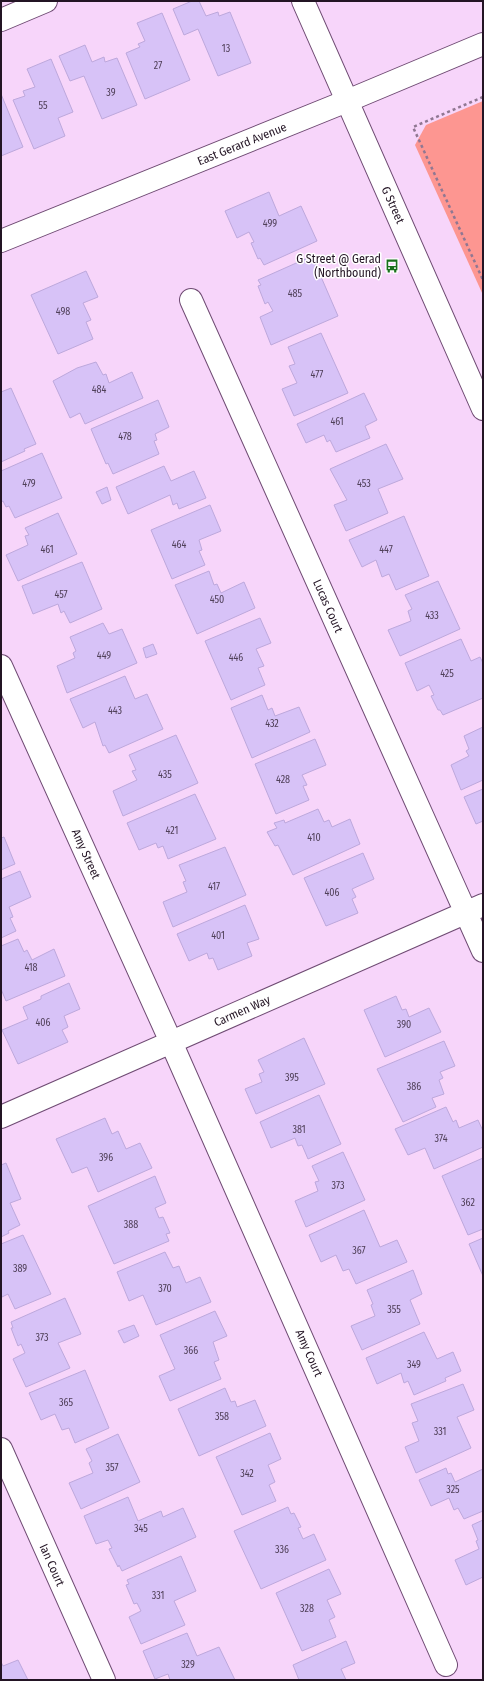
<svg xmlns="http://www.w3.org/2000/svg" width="484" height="1681" viewBox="0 0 484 1681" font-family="'Fira Sans Condensed',sans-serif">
<rect width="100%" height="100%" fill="#f7d5fa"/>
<path fill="#fd9691" d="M483,101V295L415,145L426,125Z"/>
<path fill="#d7c2f7" stroke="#bda8dc" d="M192,1H199L206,16L218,12L219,16L230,12L251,63L218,76L198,29L184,35L173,9Z
M162,13L190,80L145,99L126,53L140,47L138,44L145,41L137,23Z
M85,45L92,62L104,57L105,62L117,58L137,105L102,119L84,76L70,81L59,56Z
M51,59L73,112L58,118L65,136L34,149L13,100L25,96L23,91L35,87L27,69Z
M1,94L23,147L1,156Z
M269,192L279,216L301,206L317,241L264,265L260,258L258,259L251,243L254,242L249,232L237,238L225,211Z
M312,256L338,316L271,345L260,317L273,311L268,302L265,304L258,286L261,285L258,280Z
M86,271L98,297L83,303L91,320L86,322L93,339L58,354L31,295Z
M321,333L348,393L294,416L282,389L297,383L289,366L295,364L288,347Z
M96,362L103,375L106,374L109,383L132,372L143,398L85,424L80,413L70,418L53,381L77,368Z
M11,388L36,444L24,449L25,451L1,462V392Z
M364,393L377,420L365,426L370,438L336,452L330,440L327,442L324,435L306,443L297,424Z
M158,400L169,427L155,434L157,440L154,441L159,454L113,474L108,463L106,464L91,429Z
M386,444L403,479L378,489L388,513L346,531L334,505L347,500L330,469Z
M42,453L62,498L15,518L9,506L6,507L3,501L1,502V471Z
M164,466L171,481L194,471L206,498L179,509L177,503L173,505L170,495L128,514L116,487Z
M107,487L111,500L102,504L96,492Z
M210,505L221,531L199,540L202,550L199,551L205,565L172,579L151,530Z
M58,513L77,554L18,581L6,555L28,545L25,536L29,535L25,528Z
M404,516L429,576L396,590L389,574L382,577L376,560L362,567L349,540Z
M82,562L102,609L70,623L64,611L61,613L58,604L33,614L22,586Z
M209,571L214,585L217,584L221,593L244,582L255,608L197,634L175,585Z
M438,581L460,629L400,656L388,630L411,621L408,611L412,609L405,595Z
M260,618L271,643L256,649L264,666L258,668L265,685L231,700L205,641Z
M103,623L109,634L122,629L137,663L67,693L57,666L75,658L73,653L76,651L70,637Z
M461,639L471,661L480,657L483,663V698L443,715L440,710H438L431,696L434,695L429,685L417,691L405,663Z
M153,644L157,654L146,658L143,648Z
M125,676L135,699L147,694L163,729L109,753L105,745L103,746L95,722L83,728L70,699Z
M262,695L268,710L272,708L275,716L299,707L310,732L252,758L231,708Z
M483,727V780L461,790L451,765L469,756L466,751L469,749L464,736Z
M176,735L198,783L123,816L113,791L137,780L132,771L136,770L129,755Z
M315,739L326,765L302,775L307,785L303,786L309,800L276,814L255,764Z
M483,789V821L476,824L464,797Z
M195,794L216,839L168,859L163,846L158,848L156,843L139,850L127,823Z
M318,809L324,822L329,820L332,827L350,819L360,844L293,875L278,845L275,846L267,832L277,828L274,823L284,820L285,823Z
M4,837L15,864L1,870V838Z
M225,847L246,895L173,927L163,902L187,892L183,882L186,881L179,865Z
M363,853L374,879L352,889L356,897L352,899L358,913L326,926L304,878Z
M20,871L31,897L9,907L13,917L10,918L16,931L1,938V879Z
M245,905L259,939L247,943L252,956L218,970L213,958L209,959L207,953L189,961L177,934Z
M18,939L24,952L27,950L32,960L54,949L65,976L6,1001L1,989V946Z
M69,983L80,1009L64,1016L68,1027L62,1030L68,1042L18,1064L2,1030L28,1019L23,1007L41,999V996Z
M396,996L402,1010L406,1009L409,1017L429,1008L441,1032L385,1057L364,1010Z
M304,1038L325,1084L256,1114L245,1089L262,1082L259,1074L264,1072L258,1060Z
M444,1041L455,1066L440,1072L443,1078L439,1080L444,1094L432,1098L436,1107L403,1122L377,1069Z
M319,1095L341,1144L308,1159L302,1145L298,1146L295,1138L271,1148L260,1122Z
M446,1107L453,1122L456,1120L459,1128L478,1120L483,1131V1147L434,1169L425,1148L408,1155L395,1129Z
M105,1118L112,1134L118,1131L126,1149L140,1143L152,1168L98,1192L87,1167L72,1173L56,1139Z
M343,1152L365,1200L306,1227L295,1201L318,1191L315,1182L319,1181L312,1166Z
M483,1158V1229L468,1235L442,1176Z
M6,1163L21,1199L10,1203L20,1225L8,1231L9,1233L1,1237V1165Z
M155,1176L166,1203L155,1208L159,1218L163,1217L170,1233L166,1234L169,1241L114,1264L88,1206Z
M364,1210L380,1247L397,1240L407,1262L356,1284L349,1269L343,1271L336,1255L321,1262L309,1235Z
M23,1235L51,1294L15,1309L8,1294L2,1297L1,1293V1244Z
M483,1238V1276L469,1244Z
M165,1252L173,1268L179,1266L186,1283L200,1277L211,1302L156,1325L143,1295L129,1301L117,1272Z
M413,1270L422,1294L410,1300L420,1324L362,1350L351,1326L375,1316L371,1305L373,1304L367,1290Z
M65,1298L81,1334L58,1343L70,1368L26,1387L13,1359L25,1353L21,1344L18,1346L11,1328H13L11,1322Z
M215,1311L227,1336L213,1342L219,1360L214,1362L221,1379L170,1401L159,1376L175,1369L160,1335Z
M134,1325L139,1336L124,1343L118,1331Z
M424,1332L437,1359L453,1352L461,1371L445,1378L446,1381L414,1395L408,1381L404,1383L401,1373L377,1384L366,1358Z
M85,1370L109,1428L75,1443L69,1428L62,1430L55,1414L41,1420L29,1393Z
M463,1384L474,1410L457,1417L471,1448L416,1473L405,1447L419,1441L412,1423L418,1421L411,1404Z
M225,1388L231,1402L235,1401L237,1407L255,1400L266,1426L199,1456L178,1409Z
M270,1433L281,1459L268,1465L275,1482L269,1485L276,1501L242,1515L216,1457Z
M118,1434L140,1482L81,1509L69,1483L93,1473L89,1463L92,1461L86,1449Z
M446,1468L448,1474L451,1473L455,1482L483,1469V1511L464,1519L458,1508L454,1510L449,1498L431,1506L419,1480Z
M128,1497L138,1521L161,1511L163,1517L183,1508L196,1537L122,1571L119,1565L118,1567L109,1549L112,1548L108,1540L96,1544L84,1516Z
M288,1507L291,1514L294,1513L301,1527L298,1528L303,1539L314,1534L326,1560L261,1589L234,1531Z
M483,1520V1577L466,1585L455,1560L479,1549L476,1541L478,1540L472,1525Z
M181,1556L196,1591L174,1601L185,1625L141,1644L129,1617L141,1611L137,1603L134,1604L126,1585L129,1584L127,1580Z
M329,1569L341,1594L327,1600L335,1617L329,1620L336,1637L302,1651L276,1593Z
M187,1633L197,1656L219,1647L235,1680H170L168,1674L155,1679L143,1651Z
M346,1641L355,1663L341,1669L346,1680H299L293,1665Z
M18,1660L28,1680H1V1662L3,1666Z"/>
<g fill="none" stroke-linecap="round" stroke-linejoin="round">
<g stroke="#6f4b73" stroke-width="24">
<path id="minor" d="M303,1L483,409
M1,20L46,1
M191,300L483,951
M1,666L171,1042L446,1665
M1,1117L483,905
M1,1449L104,1680"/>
</g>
<g stroke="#6f4b73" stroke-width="24">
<path id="tertiary" d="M1,241L347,101L483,44"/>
</g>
<path stroke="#907792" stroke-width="2.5" stroke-dasharray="3 3" stroke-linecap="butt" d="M483,97L413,127L483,280"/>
<use href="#minor" stroke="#fff" stroke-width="22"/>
<use href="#tertiary" stroke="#fff" stroke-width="22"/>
</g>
<defs>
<g id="bus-bare" transform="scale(1.08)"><path d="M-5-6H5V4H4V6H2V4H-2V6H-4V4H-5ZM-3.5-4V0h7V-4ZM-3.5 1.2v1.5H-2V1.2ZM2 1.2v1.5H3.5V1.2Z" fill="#19701b" stroke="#fff" stroke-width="2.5" paint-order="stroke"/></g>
</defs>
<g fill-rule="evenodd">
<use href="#bus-bare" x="392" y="266"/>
</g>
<g text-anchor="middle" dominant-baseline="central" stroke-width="3" stroke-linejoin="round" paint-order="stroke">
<g font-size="10" fill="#504059">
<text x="226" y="49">13</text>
<text x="158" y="66">27</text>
<text x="111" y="93">39</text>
<text x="43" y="106">55</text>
<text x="270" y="224">499</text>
<text x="295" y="294">485</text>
<text x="63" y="312">498</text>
<text x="317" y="375">477</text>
<text x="99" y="390">484</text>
<text x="337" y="422">461</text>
<text x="125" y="437">478</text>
<text x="29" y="484">479</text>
<text x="364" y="484">453</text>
<text x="179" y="545">464</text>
<text x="47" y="550">461</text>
<text x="386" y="550">447</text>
<text x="61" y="595">457</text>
<text x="217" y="600">450</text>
<text x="432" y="616">433</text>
<text x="104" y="656">449</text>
<text x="236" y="658">446</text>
<text x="447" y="674">425</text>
<text x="115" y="711">443</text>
<text x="272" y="724">432</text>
<text x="165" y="775">435</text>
<text x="283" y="780">428</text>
<text x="172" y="831">421</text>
<text x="314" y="838">410</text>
<text x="214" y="887">417</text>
<text x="332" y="893">406</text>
<text x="218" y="936">401</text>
<text x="31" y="968">418</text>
<text x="43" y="1023">406</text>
<text x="404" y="1025">390</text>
<text x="292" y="1078">395</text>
<text x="414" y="1087">386</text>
<text x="299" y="1130">381</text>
<text x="441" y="1139">374</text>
<text x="106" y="1158">396</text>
<text x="338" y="1186">373</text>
<text x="468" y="1203">362</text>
<text x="131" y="1225">388</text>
<text x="359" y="1251">367</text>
<text x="20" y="1269">389</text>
<text x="165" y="1289">370</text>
<text x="394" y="1310">355</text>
<text x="42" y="1338">373</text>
<text x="191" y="1351">366</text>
<text x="414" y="1365">349</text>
<text x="66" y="1403">365</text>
<text x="222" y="1417">358</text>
<text x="440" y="1432">331</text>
<text x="112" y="1468">357</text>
<text x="247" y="1474">342</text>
<text x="453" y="1490">325</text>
<text x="141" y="1529">345</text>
<text x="282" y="1550">336</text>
<text x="158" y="1596">331</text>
<text x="307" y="1609">328</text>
<text x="188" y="1665">329</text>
</g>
<g font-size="12" fill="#231424" stroke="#fff">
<text transform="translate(242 144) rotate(-22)">East Gerard Avenue</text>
<text transform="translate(393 205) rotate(66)">G Street</text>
<text transform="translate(328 606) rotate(66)">Lucas Court</text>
<text transform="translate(86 854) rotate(66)">Amy Street</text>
<text transform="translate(242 1011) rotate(-24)">Carmen Way</text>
<text transform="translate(309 1353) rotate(66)">Amy Court</text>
<text transform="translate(52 1565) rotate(66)">Ian Court</text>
</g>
<g font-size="12" fill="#231424" stroke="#fff" text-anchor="end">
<text x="381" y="259">G Street @ Gerad<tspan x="381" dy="14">(Northbound)</tspan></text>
</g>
</g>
<rect width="484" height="1681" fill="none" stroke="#231424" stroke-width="4"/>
</svg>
